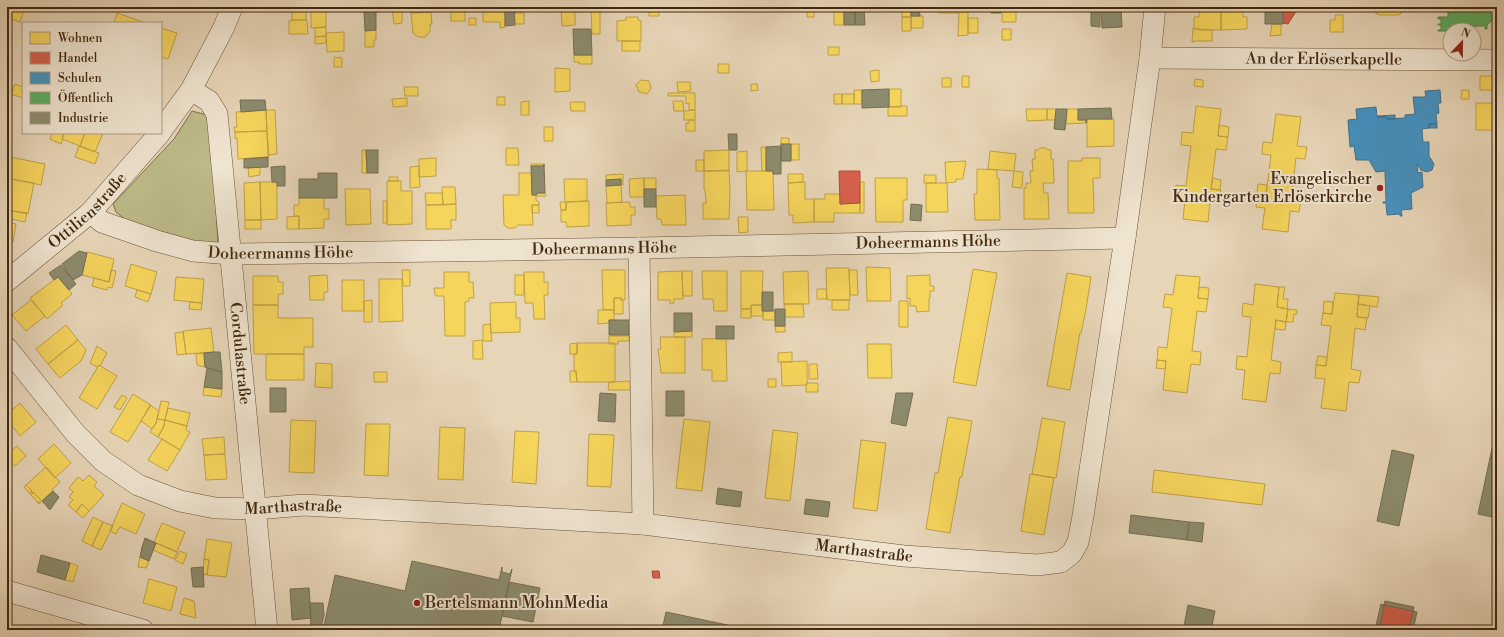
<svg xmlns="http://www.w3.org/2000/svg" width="1504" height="637" viewBox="0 0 1504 637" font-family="'Libre Bodoni',serif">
<rect width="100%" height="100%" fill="#e7d5b7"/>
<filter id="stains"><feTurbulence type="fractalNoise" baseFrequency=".005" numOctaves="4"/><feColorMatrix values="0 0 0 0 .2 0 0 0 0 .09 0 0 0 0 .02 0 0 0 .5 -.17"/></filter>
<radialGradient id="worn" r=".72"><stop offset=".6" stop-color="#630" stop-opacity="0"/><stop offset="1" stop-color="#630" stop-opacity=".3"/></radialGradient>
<path fill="#bdbb89" stroke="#80724c" d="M192,111L207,115L214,176L218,243L195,241L128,222L116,212L113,204L174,139Z"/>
<path fill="#f6d55c" stroke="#c0a145" d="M7,7H25L20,22L7,18Z
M292,7H306V20H292Z
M392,7H402V23L394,24Z
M411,7H431V12L411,13Z
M452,7H465V9H452Z
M483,7H487V8H505V27L500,28V22H483Z
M561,7H583V12H575V25L562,26Z
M633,7H646V9H633Z
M649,7H659V16H649Z
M702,7H712L713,10L702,11Z
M807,7H814V17H807Z
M902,7H911V17H902Z
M939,7H959V13H939Z
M1002,7H1016V22H1002Z
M1066,7H1091V9L1066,10Z
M1199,7H1221V30L1194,29V17H1199Z
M1221,7H1243V17H1247V29L1221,30Z
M1376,7H1401V14H1399V15H1379V14H1376Z
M326,8V27L311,28V9Z
M834,8H844V25H834Z
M451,9H465V21H451Z
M591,10H600V34H592Z
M431,12L432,24H430V32L425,37H418L413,33L411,13Z
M959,12H968V35L958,36Z
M117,13L146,23H114Z
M514,13H524V24H515Z
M1335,15H1343V32H1330V20H1335Z
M911,16H923V28H911Z
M626,17H638V20L641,21V41H617V21L626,20Z
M902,17H911V31H902Z
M469,18H476V25H469Z
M968,18H978V33H968Z
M292,20H307L308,34H289V21Z
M1272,24H1281V35L1270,36Z
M326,27V36L315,37V28Z
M161,28L177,33L168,59L161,57Z
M1193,28L1199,29V30H1212V41H1195L1192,42Z
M1002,29H1011V40H1002Z
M376,30V40H374V47H365V31Z
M344,32V51L327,52L326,33Z
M326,36V43L315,44V37Z
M622,41H640V51H622Z
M828,47H839V55H828Z
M574,55H592V64H579V62H574Z
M334,57L342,58V67H334Z
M718,64H729V73H718Z
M555,68L570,69V91L555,92Z
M879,70V81L871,82L870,71Z
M962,76H969V87H962Z
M1480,76H1497V90H1480Z
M942,78H951V87H942Z
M1195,79L1203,80V87L1194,86Z
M641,80L649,81L651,88L647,94L639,92L636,85Z
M677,82H690L691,91L678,92Z
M15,84L23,87V98L11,94Z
M751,84H757L758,90L751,91Z
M404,87H418V96H405Z
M889,89H901V107H889Z
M854,90H862V104H854Z
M1462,90H1469V99H1461Z
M668,93H695V110H689V103L686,104V96H668Z
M834,94H842V104H834Z
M842,94H854V104H842Z
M497,97H505V105H497Z
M407,98V106L393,107L392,99Z
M529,101V115H521V102Z
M673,101H683L684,111H674Z
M570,102H585V111H571Z
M1476,103H1497V130H1476Z
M901,106H907V116H888V107Z
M1196,106L1221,109L1218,136L1228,137L1226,150L1216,149L1211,189L1221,190L1220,204L1210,202L1208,222L1183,219L1185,200L1175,198L1176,185L1186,186L1191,146L1181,145L1182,132L1193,133Z
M1026,109H1047V120L1027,121Z
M1047,109H1056L1055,120H1047Z
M1067,109H1078V120H1086V123L1066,124Z
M266,110L267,131L235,132L234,127H237L236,112Z
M266,110H275L277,154L268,155Z
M695,110V120H684V111Z
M1276,114L1301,117L1297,146L1307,147L1305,159L1296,158L1291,198L1301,199L1299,212L1290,211L1288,232L1262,229L1265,208L1256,207L1257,194L1266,195L1271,155L1262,154L1263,142L1272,143Z
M1087,119H1114V146L1087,147Z
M689,120H695V131H686V123H689Z
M1219,125L1229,127L1228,137L1218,136Z
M544,127H553V141H544Z
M267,131L269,157L238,159L237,138L235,139V132Z
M52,133H64L61,144L50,139Z
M64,133H85L80,146L62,139Z
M85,133H103L95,152L80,146Z
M781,138H789V144H781Z
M791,144H799V160H791Z
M79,146L99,153L95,164L75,157Z
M761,147H766V171H762Z
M506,148H518L519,165H506Z
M1040,148H1046L1048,150H1051V159H1053L1054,183H1043L1044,193H1048L1049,219H1024V188H1026V183H1031L1030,171H1033L1032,159H1035V150H1038Z
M362,150H366L367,173H362Z
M729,150V171H704V151Z
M747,151V171L737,172V152Z
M990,151L1016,154L1014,171L988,169Z
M10,157L45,164L41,185L7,178Z
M436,158V176L419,177V159Z
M1082,158H1100V178H1093L1094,213H1068V161H1082Z
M696,160H704V171H696Z
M966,161L963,179H956V182L946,183L945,162Z
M531,164H544V166H531Z
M419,166L420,187L410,188V167Z
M260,167V175L249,177L248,168Z
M977,169L997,170V178H999L1000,220H975L974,194H977Z
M729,170L730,190L729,219H703V203H706L705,190H704V171Z
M746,171H773L774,210H747Z
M1014,171L1023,172L1022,188L1012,187Z
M519,173H532V195H536V200L539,202V205H532L533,225H518L515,228H508L504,225L503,195H519Z
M623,174V185H621V179L606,180V175Z
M788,174H803V182L788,183Z
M924,175H936V183H924Z
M389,177H398V181H389Z
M644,178V197H630L629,179Z
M644,178H656V189H644Z
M875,178H907V200H903V222H876Z
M1213,178L1221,180L1220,190L1211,189Z
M10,179L34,183L28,214L7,210V193Z
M564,179H587V201L566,202V210H561L560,202H565Z
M387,181H401V191H412V224L387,225Z
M260,182L261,220H245L244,183Z
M260,182H277V219L261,220Z
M805,182V199H814V222L793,223V215H789L788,183Z
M860,182H864V213H860Z
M926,183H947L948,212H926Z
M1258,184L1267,185L1266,195L1257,194Z
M621,185L622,202L607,203L606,186Z
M442,187H455L456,204L443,205Z
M345,189H370L371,224L346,225Z
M425,193H442L443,205H426Z
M538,193H545L546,196H536Z
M825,194H840V204L860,203V213H834V222H814V199H825Z
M685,195L686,225H662L661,219H657L656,196Z
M324,197V209H329V219H324V228L299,229V216H294V205H299V198Z
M383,201H387V223H383Z
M589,201V226L567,227L566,222H561V210H566V202Z
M630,202V207H635V215H631V225L607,226L606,203Z
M456,204V220H451V229H426V205Z
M532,205H539V213H532Z
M7,210L27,213L25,222L7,218Z
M299,216V229H287V217Z
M738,217H748V232L739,233Z
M245,220H261V229H245Z
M7,222L16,224L13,242L7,241Z
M87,252L114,259L109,282L82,275Z
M131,264L157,272L151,294L125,286Z
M866,267L890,268L891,301H867Z
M826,268H849L850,300H827Z
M973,269L997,273L976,386L953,382Z
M111,270L116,271L112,288L108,287L107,290L92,286L94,278L109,282Z
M402,270H410V286H403Z
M602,270H625V300H621V298H614V310H603Z
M849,270H857L858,295H850Z
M682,271L683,299H674V303L670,304V300H658V272Z
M682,271H692V296H683Z
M702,271H727V311H714L713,299H703Z
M741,271H763L762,305H751V309H741Z
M808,271L809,304H784L783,272Z
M444,272H469V282H473L474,298H469V301L465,302V336H445L444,296H436L435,295L434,288H444Z
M524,272H544V282H548V295H544L545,319H534L533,303H525Z
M1067,273L1091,277L1086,309L1081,333H1080L1070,390L1047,386Z
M327,275L328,292H324V300H310L309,276Z
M515,275H524V295H515Z
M930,275V286H934V291H930V298H929V311L917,312L916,306H910V298L907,299V276Z
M1176,275L1200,277L1198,298L1208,299L1206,312L1197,311L1192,351L1201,352L1200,365L1191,364L1187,393L1163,390L1166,361L1157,360L1158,347L1167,348L1172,308L1163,307L1165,294L1173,295Z
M253,276H278V282H283V294H278V305H253Z
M58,277L72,294L61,303L63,305L47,319L30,298Z
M176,277L204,279L202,303L174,300Z
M379,279H402L403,321L379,322Z
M342,280H364V311H342Z
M1255,284L1279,287L1277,307L1288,309L1286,322L1276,320L1271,360L1281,362L1280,374L1270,373L1266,402L1242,399L1245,370L1236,369L1237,356L1247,357L1251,317L1242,316L1243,303L1253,305Z
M1199,287L1209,288L1208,299L1198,298Z
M1279,287H1285L1283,299H1288L1287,309L1277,307Z
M817,289H826L827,299H817Z
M137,290L151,294L148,302L135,297Z
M1335,293L1359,295L1357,317L1367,318L1365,330L1355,328L1351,369L1361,371L1359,383L1349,382L1346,411L1321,408L1325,379L1315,378L1316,365L1326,366L1331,326L1321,325L1323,313L1332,314Z
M1359,295L1379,297L1377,307L1358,304Z
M614,298H621V300H623V314H614Z
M31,300L45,316L26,331L12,315Z
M372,300V322H364V301Z
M832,300H849V310H832Z
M899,301H908V327H899Z
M1324,301L1333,302L1332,314L1323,313Z
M190,302L202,303L201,310L189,309Z
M516,302V318H520V332L491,333L490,303Z
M784,304H803L804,317H785Z
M1358,304L1370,306L1368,318L1357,317Z
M253,305H278V318H313V347H304V354H254Z
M751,305H762L763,316H751Z
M741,309H751V318H741Z
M1288,309L1297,310V314H1294L1293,322H1286Z
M598,310H614V320H609V323L598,324Z
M763,311H775V320H763Z
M1276,320L1286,322L1285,330L1275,329Z
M490,324L492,341H483V325Z
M66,325L78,340L48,364L36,349Z
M775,326H785V332H776Z
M211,328L214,352L186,354L183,331Z
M692,331V337H674V332Z
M183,332L186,354L177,355L175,333Z
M609,336H629V341H618V344H609Z
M660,337H685V373H661L658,349H661Z
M726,338L727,381H712V370H702V339Z
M78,340L86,350L81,361L60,378L48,364Z
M482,340L483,359H473V341Z
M577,343H615V382H577L576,371H574V354H577Z
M577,343V354H570V344Z
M867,344H891L892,378H868Z
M97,346L107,353L100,366L99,365L97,367L90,363Z
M792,352V362H778V353Z
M204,353L205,367L197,365L196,354Z
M266,354H304V380H266Z
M1318,356L1327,357L1326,366L1316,365Z
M1157,360L1166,361L1165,369L1156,368Z
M807,361V385L782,386L781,362Z
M316,363L332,364V388L315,387Z
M809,364H817L818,379H809Z
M99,365L117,376L97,409L79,398Z
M570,371H576L577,382H570Z
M374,372H387V382H374Z
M768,379H776V387H768Z
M630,381V390H608L609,382Z
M807,383H818V392H806V385H807Z
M204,387L222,389L221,397L203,395Z
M133,394L151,405L128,442L110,432Z
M122,395L127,398L120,410L114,407Z
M161,401L169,402L165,420L157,419Z
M20,403L36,422L20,436L7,420V414Z
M150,405L159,411L156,423L152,429L141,421Z
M168,408L190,413L187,426L165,420Z
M948,417L972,421L962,477H960L950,533L926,529L935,473H938Z
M1042,418L1065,422L1056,478L1032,474Z
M157,419L165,420L164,426L158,437L150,432L156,423Z
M684,419L710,422L702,491L676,488Z
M165,420L187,426L186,430L190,432L180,450L158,437L164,426Z
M291,420L316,421L314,473L289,472Z
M366,424H390L388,476L364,475Z
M440,427L465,428L463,480L438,479Z
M773,430L798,433L790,501L765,498Z
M515,431L539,432L536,484L512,482Z
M589,434L614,435L611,487L587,486Z
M224,437L225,454L204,455L202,439Z
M162,439L180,450L167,471L148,460Z
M861,440L886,443L877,511L853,508Z
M54,444L71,463L55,478L38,459Z
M17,446L26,456L15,466L7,457V455Z
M225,454L227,479L206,480L204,455Z
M46,467L60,482L52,489L53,491L39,504L38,503L41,500L33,492L32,494L30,492L32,491L26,485Z
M1154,470L1265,484L1262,505L1152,492Z
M1030,474L1054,478L1044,535L1021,531Z
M89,475L97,482L94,486L104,495L89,511L82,504L76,512L68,505L73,500L69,497L73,492L69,488L78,477L83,481Z
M26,485L32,491L30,492L32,494L33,492L41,500L38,503L24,487Z
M122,503L145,514L136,534L120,527L116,534L110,531Z
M82,504L89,511L83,518L76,512Z
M93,517L103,522L92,546L82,541Z
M103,522L113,526L101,550L92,546Z
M162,523L185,532L177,552L154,542Z
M207,539L232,543L226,577L207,575L209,560L204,559Z
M156,543L177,552L174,559L153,550Z
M180,551L187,554L183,564L175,560Z
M140,557L149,561L146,568L138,567Z
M204,559L209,560L207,575L203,574Z
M70,563L78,566L73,582L65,580Z
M149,579L177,587L171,611L143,603Z
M184,598L194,601L196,618L180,614Z"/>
<path fill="#d6604d" stroke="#aa4f3a" d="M1283,7H1295V13L1288,24L1283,23Z
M839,171H860V203L840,204Z
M652,571H659L660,578H653Z
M1384,605L1413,611L1409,630H1379Z
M648,627L662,630H647Z"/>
<path fill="#4393c3" stroke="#43738d" d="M1440,90L1441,103H1438L1439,113L1436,114L1437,124H1429V128L1422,129L1423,142H1429V156L1434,164L1432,170L1427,172L1421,170L1417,164L1418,173L1422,172L1423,187L1411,193L1412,209L1401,210L1402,216H1400V214L1387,215L1386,203H1383V202H1386L1385,171L1376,172L1369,160H1356L1354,146L1350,147L1348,120L1357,119L1356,109L1376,107L1377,117H1386L1387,119L1405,118V115L1415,114L1413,97H1426L1425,91Z
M1395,115V119H1387L1386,117H1377V116Z
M1429,124H1437V128H1429Z"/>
<path fill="#5aae61" stroke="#538648" d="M1448,7H1497V16L1487,25V29H1485V26H1477L1476,27V26H1468V28L1467,26H1459L1458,28L1457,26H1450V31H1438V30H1441V25H1438V24H1441V19H1438V17H1448Z"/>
<path fill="#8c8c6e" stroke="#766e52" d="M505,7H514L515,25L505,26Z
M911,7H919L920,16H911Z
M990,7H1001V13H991Z
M1091,7H1100V27L1091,26Z
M1101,7H1121L1122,27L1102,28Z
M1265,7H1283V24H1265Z
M844,8H855V25H844Z
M855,8H864L865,25H855Z
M376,11V30L365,31L364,12Z
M573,29H591L592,55H574Z
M889,89V107L862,108V90Z
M240,100H265L266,110L241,112Z
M1111,108L1112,119H1087L1086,123V120H1078V109Z
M1056,109H1067L1065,130L1054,129Z
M728,134H737V150H729Z
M781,144H791V161H781Z
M781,146V174H773V171H766V147Z
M366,150H378V173H367Z
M268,157V167L244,168V159Z
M544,164L545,193H538L536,195H532L531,166H544Z
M285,166V186H277V182H272L271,167Z
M318,173H337V198H299V179H318Z
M621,179V185L606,186V180Z
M644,189H656V207H644Z
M911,204L922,205L921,221L910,220Z
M79,251L87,253L82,275L73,280L62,264Z
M61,265L76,284L69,290L58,277L54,280L49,273Z
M762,292H773V311H762Z
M775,309H785V326H775Z
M674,313H692V331L674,332Z
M609,320H629V335H609Z
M716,326H734V339H716Z
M214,352H220L222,372L205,367L204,353Z
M207,368L222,372V389L204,387Z
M270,388H286V412H270Z
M666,391H684V416H666Z
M600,393L616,394L615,422L598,421Z
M896,393H913L906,426L891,423Z
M1493,444L1497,445V459L1490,458Z
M1392,450L1414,455L1399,526L1377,521Z
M1490,458L1497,459V518L1478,514Z
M718,488L742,492L740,507L716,504Z
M53,491L59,497L50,510L42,501Z
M806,499L830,502L828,517L804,514Z
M1131,515L1189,522L1187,540L1129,533Z
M1189,522L1204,523L1202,542L1187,540Z
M145,538L156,543L149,561L140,557L142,547Z
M41,555L70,563L65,580L37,572Z
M412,561L499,580L502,567V572L510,574L512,569L499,630H323L335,575L405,591Z
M203,567L204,587H193L191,568Z
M509,582L540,588L533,622L502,616Z
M309,588L311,618L292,620L290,589Z
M1385,601L1414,607L1413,611L1384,605Z
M310,603H323L324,615L321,628L311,629Z
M1381,604L1384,605L1379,630H1375Z
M1188,605L1215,611L1211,630L1184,626Z
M1413,611L1417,612L1413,630H1409Z
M666,612L671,613L751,630H662Z"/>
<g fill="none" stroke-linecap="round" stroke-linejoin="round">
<g stroke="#6b5339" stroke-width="22">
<g id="minor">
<path id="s1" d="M1150,58L1497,60"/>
<path id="s2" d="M191,90L209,101L217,114L267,630"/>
<path d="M161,131L191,90L224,27L232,7"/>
<path id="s3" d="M91,212L102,222L157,241L193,251L231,254L639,248L1125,238"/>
<path d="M639,248L643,524"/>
<path id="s4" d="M7,281L91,212L160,133"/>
<path id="s5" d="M7,348L75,433L103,461L138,485L180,501L215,508L256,509L304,505L643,524L904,556L1037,565L1061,562L1072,553L1078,542L1083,516L1125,238L1150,58L1155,7"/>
<path d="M7,591L143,630"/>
</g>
</g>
<use href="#minor" stroke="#efe4d0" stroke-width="21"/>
</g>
<g fill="#8f2418" stroke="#efe4d0" stroke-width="1.5">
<circle cx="1380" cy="188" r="4"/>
<circle cx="417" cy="603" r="4"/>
</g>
<g text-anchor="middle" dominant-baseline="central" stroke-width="4" stroke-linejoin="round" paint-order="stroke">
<g font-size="16" fill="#42280f" stroke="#efe4d0">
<text stroke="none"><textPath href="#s1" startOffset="174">An der Erlöserkapelle</textPath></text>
<text stroke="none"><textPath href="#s4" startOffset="107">Ottilienstraße</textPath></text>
<text stroke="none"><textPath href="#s3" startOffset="846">Doheermanns Höhe</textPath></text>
<text stroke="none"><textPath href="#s3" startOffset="522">Doheermanns Höhe</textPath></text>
<text stroke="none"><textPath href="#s3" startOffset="198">Doheermanns Höhe</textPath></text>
<text stroke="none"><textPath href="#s2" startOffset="277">Cordulastraße</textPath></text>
<text stroke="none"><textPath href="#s5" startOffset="350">Marthastraße</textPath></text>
<text stroke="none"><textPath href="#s5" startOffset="923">Marthastraße</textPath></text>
</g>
<g font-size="16" fill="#42280f" stroke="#efe4d0" text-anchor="end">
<text x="1372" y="179">Evangelischer<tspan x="1372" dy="18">Kindergarten Erlöserkirche</tspan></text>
<text x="425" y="603" text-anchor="start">Bertelsmann MohnMedia</text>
</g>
</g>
<rect width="1504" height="637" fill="none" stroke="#e7d5b7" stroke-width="24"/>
<rect x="8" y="8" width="1488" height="621" fill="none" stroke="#42280f" stroke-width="2"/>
<rect x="12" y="12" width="1480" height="613" fill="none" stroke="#42280f"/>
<rect x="22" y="22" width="140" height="112" fill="#efe4d0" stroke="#aa9983"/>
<rect x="30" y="32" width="20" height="12" fill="#f6d55c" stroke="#aa9983"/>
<text x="58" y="42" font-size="12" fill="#42280f">Wohnen</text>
<rect x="30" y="52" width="20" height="12" fill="#d6604d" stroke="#aa9983"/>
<text x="58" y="62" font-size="12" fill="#42280f">Handel</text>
<rect x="30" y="72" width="20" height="12" fill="#4393c3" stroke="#aa9983"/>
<text x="58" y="82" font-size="12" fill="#42280f">Schulen</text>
<rect x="30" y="92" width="20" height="12" fill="#5aae61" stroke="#aa9983"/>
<text x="58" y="102" font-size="12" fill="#42280f">Öffentlich</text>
<rect x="30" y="112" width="20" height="12" fill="#8c8c6e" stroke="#aa9983"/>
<text x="58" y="122" font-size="12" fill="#42280f">Industrie</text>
<g transform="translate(1462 42) rotate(22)"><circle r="19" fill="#efe4d0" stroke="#aa9983"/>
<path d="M0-3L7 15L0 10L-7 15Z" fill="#8f2418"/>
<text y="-6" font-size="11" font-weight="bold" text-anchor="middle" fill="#42280f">N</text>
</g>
<rect width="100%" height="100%" filter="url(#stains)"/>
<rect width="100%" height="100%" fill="url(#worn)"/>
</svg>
